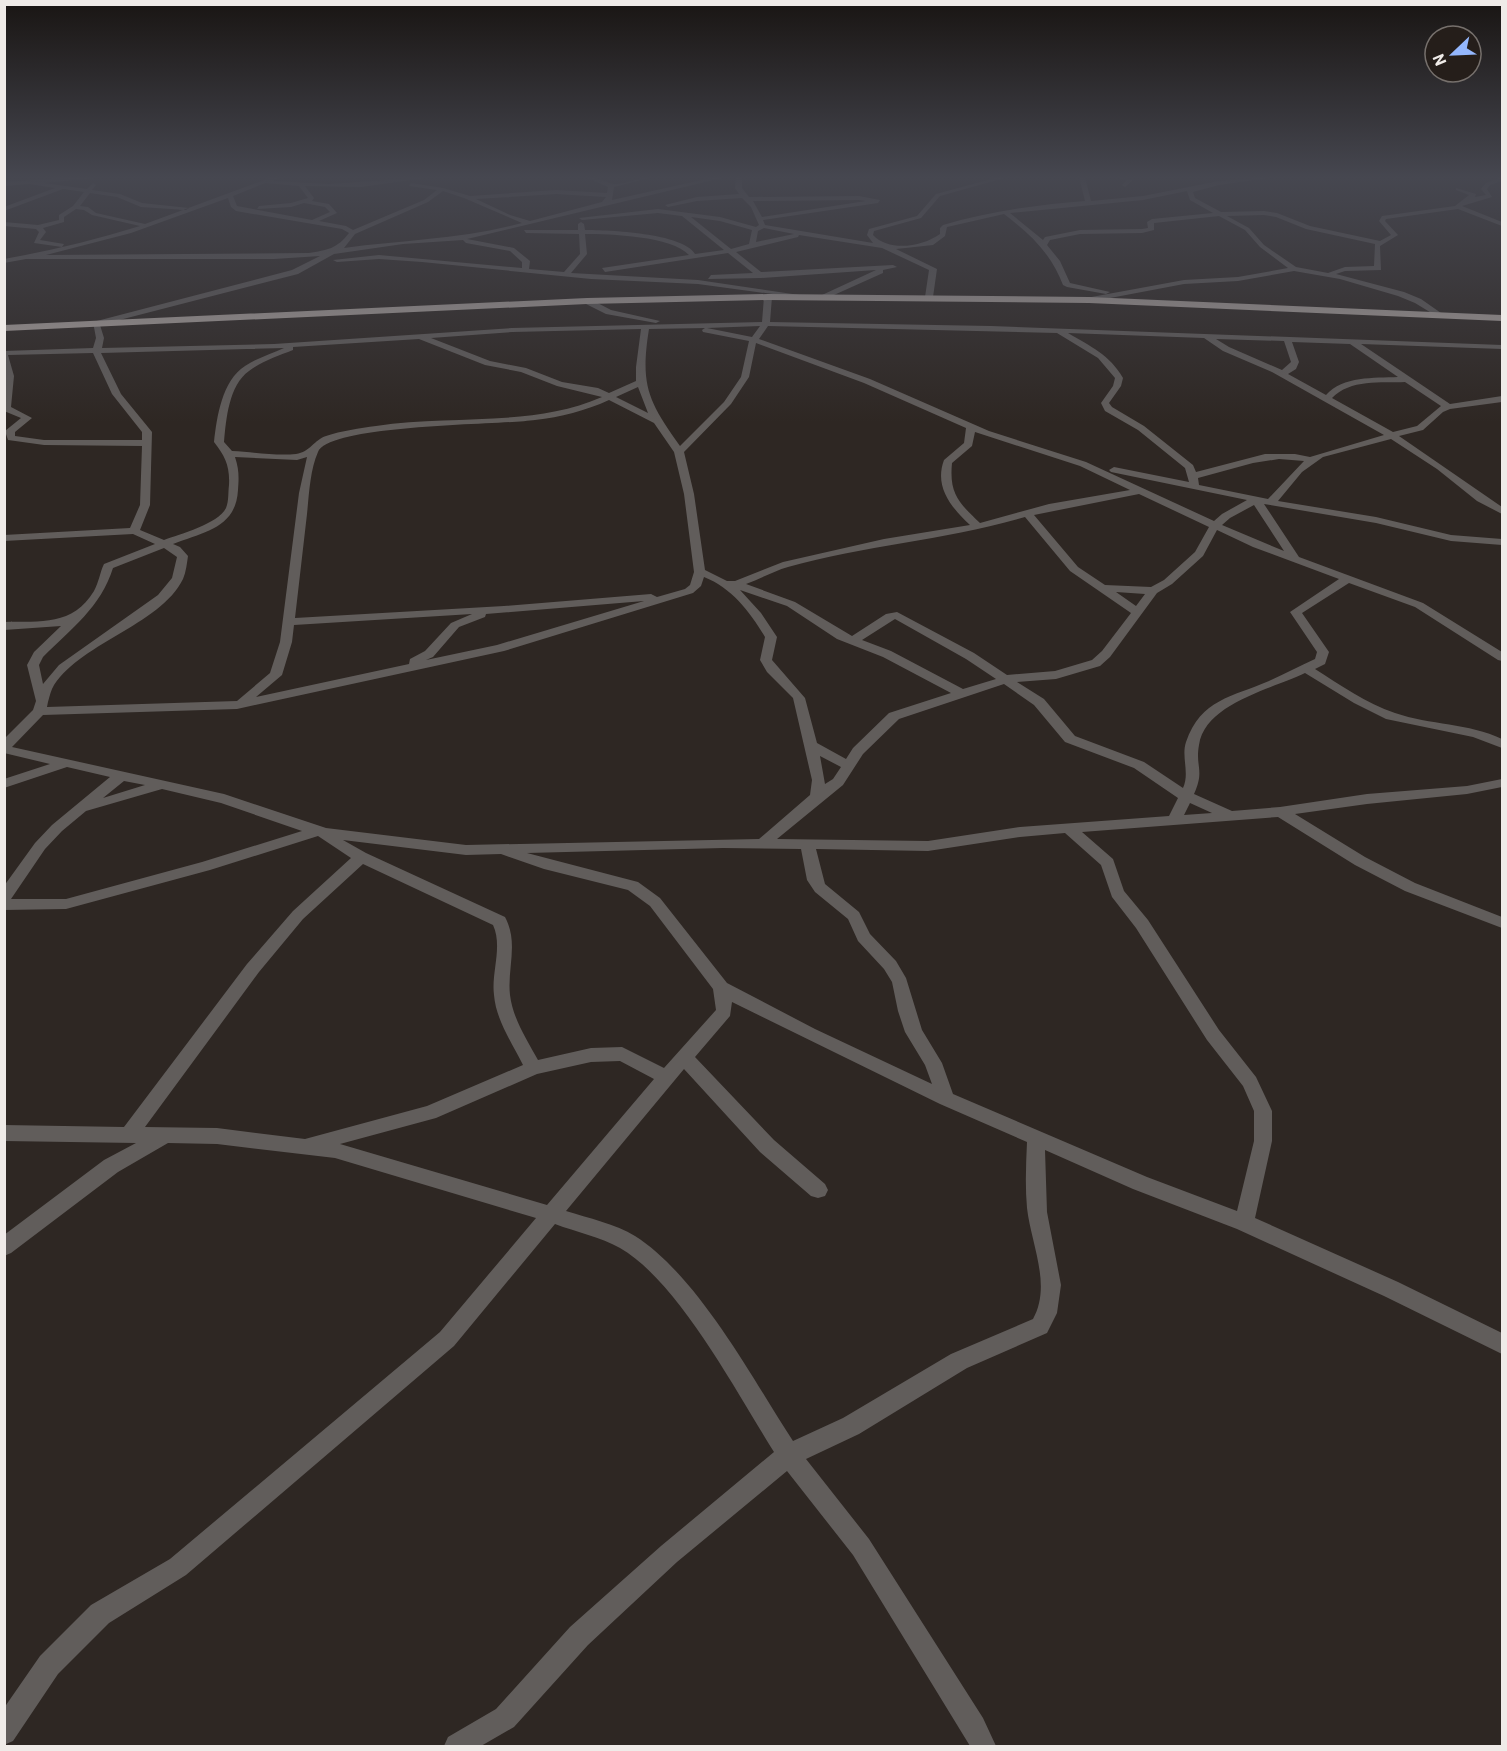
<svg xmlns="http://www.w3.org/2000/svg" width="1507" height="1751" viewBox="0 0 1507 1751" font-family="Barlow,sans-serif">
<rect width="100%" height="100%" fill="#2e2723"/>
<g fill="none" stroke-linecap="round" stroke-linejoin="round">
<path fill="#615d5b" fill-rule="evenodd" d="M79,177H105L44,183L87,189L93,183L96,185L92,190L120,194L142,203L189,208L186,210L141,207L117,197L90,193L80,206L88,207L96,213L145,224L272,177H281L273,181L329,184L432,177L361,187L305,186L314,198L312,201L329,204L337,213L319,221L346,226L353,230L424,200L437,190L409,186L411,183L443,188L470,196L556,190L607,193L608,187L585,177C597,177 607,183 614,184C627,184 640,177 653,177L614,187L612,200L715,177H726L467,239L514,248L530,261L529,269L564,272L580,254L579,234L526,233L524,230H578V224L581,222L584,224L585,230C608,230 683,233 695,254L724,250L682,216L658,213L582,220L579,218L658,209L720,217L756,227L759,225L751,207L742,198L697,201L668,207L665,205L697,197L739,194L735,188L736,177H742V188L749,197L859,196L880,200L878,203L763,220L765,225L873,243L867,235L869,229L917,216L936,194L999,177H1008L940,196L921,218L874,231L873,235C889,252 922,247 940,234V228L943,225C990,211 1036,205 1085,201L1079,177H1085L1091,201L1143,196L1219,181L1276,177L1219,185L1193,192L1195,198L1221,212L1264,211L1277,213L1310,226L1380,241L1391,235L1379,221L1382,216L1455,206L1469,195L1456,190V188L1476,194L1475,197L1486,195L1481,189L1486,183L1502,177V181L1490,185L1487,189L1492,197L1462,206L1502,222V226L1458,209L1386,219L1385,221L1398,235L1380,246L1381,270L1345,271L1336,274L1404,292L1421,299L1441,313L1442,315L1438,317L1415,303L1398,296L1340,279L1294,271L1238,281L1184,284L1089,302L1085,300L1086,298L1184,280L1238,277L1288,268L1260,247L1245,230L1219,216L1154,223V230L1142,233L1080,234L1050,240L1047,245L1060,261L1070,283L1110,292L1106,294L1067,287L1063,285C1051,253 1030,234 1004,214L947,227L945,236L933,245L896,249L937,269L933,297L929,299L925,297L929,270L882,248L799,235L798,237L736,252L761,272L893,265L897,267L883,270V273L825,299L821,297L822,295L876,270L761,278L708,279L711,275L753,273L728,253L605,272L602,268L689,255C672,236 610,234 585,234L587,254L571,273L698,280L806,296L802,298L698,284L591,279L422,262L379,259L337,262L333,260L379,255L522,268V262L510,251L466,243L463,240L403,244L334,254L298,274L100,325L104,338L102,348L274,344L512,328L762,322L764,297L768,295L772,297L770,322L991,326L1502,345V349L1361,344L1450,404L1502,396V402L1450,409L1443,412L1423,430L1399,436L1502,507V514L1477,501L1437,469L1391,439L1323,457L1302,472L1278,501L1376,517L1451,535L1502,539V545L1451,541L1376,523L1264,504L1299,557L1423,603L1502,652V661L1498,660L1415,607L1349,583L1302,613L1329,652L1325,664L1315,669C1340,685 1366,703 1395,713C1430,725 1469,723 1502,739V748L1473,737L1386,719L1354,703L1305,673C1272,689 1205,703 1199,745C1195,767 1205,770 1194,794L1232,811L1280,807L1367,794L1467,786L1502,779V787L1467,794L1367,804L1295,814L1365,857L1415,883L1502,917V928L1405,891L1355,865L1278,817L1082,832L1113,859L1124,891L1148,920L1219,1030L1256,1077L1272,1111V1141L1255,1218L1398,1282L1502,1333V1354L1384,1296L1237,1229L1133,1189L1045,1150L1047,1212L1061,1285L1057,1313L1047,1333L967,1368L859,1434L806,1459L869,1539L983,1718L996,1746H970L853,1555L787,1471L677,1562L588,1645L514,1727L481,1746H444L448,1737L496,1709L570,1627L661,1546L774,1452C738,1395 678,1281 620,1248C601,1237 576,1232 555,1224L454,1346L186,1575L109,1623L58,1674L13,1741L4,1745V1708L40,1656L91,1605L170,1559L440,1332L536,1218L335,1158L217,1144L168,1143L118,1172L11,1253L4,1256V1235L104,1160L136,1143L4,1141V1125L124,1127L247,964L293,911L351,858L318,836L210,870L66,909L4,910V886L35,843L52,825L110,777L67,767L4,788V779L50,764L4,753V739L33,710L36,701L27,665L34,652L61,626L4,630V622C41,621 73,626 94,591C99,582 100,572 104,564L155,544L133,534L4,541V535L130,528L140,505L142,446L44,445L8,440L5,431L21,418L4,411V351L93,348L96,338L93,322L292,270L320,256L274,259H26L4,263V259C50,251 95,240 140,226L92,215L84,210L76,209L64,217V222L43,228L46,232L40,240L64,244L62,247L34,243L39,232L36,229L4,226V222L38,225L59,220V215L73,206L84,192L63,189L4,211V207L55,188L29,184L4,186V182ZM265,183L299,186L308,198L291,203L259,206L257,209L291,207L304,203L325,207L330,212L312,220L237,206L233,196ZM443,191L464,198L522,223C464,239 404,240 344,248L355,234L428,202ZM1187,191L1190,200L1213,213L1152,219L1147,222L1148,228L1142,229L1080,230L1045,237L1043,240L1010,213L1143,200ZM556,194L606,197L602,202L530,221L510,215L476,199ZM228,198L231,207L236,211L342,229L349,233C337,249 327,250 309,253L46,255L131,233ZM859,200L866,201L762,217L753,201ZM1264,215L1276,217L1306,229L1375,244L1374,266L1345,267L1328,273L1296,267L1264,245L1249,228L1227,216ZM691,217L720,221L752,230L749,244L731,249ZM764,228L794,234L756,242L758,231ZM760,326L752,337L707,328ZM768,326L1057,333L1098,358L1115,378L1113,386L1101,403L1105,411L1138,430L1185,468L1189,482L1114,467L1109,470L1111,472L1247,500L1222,514L1214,521L1086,462L989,431L870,379L759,339ZM705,328L702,330L703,332L749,341L741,377L724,402L680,446C648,401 640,385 649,329ZM641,329L636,367V381L609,393L598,388L562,382L526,368L490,361L431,338L512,332ZM1068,333L1204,338L1223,351L1272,372L1384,435L1310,457L1295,454H1265L1196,472L1193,465L1144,426L1112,407L1109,403L1121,386L1123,378C1110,355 1090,346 1068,333ZM419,339L485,365L521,372L557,386L602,397C531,428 451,414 376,426C360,428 341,431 326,436C314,440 310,452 296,454C276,456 252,452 232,451L224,442C226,419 229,385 249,371C262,361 278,356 293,350V347ZM1216,339L1284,341L1291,362L1282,370L1229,347ZM1292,342L1350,344L1398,377C1374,378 1343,376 1326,395L1288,374L1296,369L1299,362ZM756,343L864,383L966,428L964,443L944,460C934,487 951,507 970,525L884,539L783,562L735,581H727L705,570L694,494L684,452L731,404L749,377ZM284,348C271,354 257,358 245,366C222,381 217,416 214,442C225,456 230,466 229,485C228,492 229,501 226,508C218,524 180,534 164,540L140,530L150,505L152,432L121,394L101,353ZM93,353L112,394L142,432V440H44L15,436V432L32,418L11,407L14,376L8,355ZM1405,382L1441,406L1417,426L1393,432L1332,398C1350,379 1381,383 1405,382ZM638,387L648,413L616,397ZM609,400L654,423L674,452L684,494L694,572L690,585L685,589L657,597L651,594L504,606L295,618C299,583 303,549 307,514C309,495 310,470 318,452C330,424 501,425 535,420C561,417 585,411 609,400ZM975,432L1080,466L1130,490L1049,504L980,523C959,503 949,494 952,463L972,446ZM235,457L297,460L307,457L299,493L280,642L270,673L237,701L47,707C48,701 50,694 52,689C76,644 160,626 183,579C186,572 187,563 188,556L180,547L173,544C204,532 236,528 238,490C239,477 239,469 235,457ZM1279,459L1304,461L1268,499L1199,485L1198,478L1253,463ZM1139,494L1209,527L1195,552L1164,580L1151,587L1105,585L1078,567L1034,515ZM1254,505L1284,551L1222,525L1230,518ZM1025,517L1070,571L1131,613L1102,651L1092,660L1055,671L1007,675L974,653L897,612L886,614L852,636L795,602L746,584C760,579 774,571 788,567C866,545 948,540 1025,517ZM1217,530L1253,547L1339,579L1290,612L1317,652L1315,659C1300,666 1284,674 1269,681C1232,697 1201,699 1186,742C1181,757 1190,773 1183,788L1144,762L1075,736L1044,699L1017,682L1056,679L1100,666L1110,657L1157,593L1172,584L1203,556ZM164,548L177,557L172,578L158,595L59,665L43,684L39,665L43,657C71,629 101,607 113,568ZM704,577C732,588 750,612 765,637L760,660L767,672L793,698L812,780L810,795L759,839L466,845L326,828L224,794L12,747L43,715L237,709L504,651L693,593L701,586ZM740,590L787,606L837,639L883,657L951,693L889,713L853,748L846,759L817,743L805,698L772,660L777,637L761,613ZM1116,592L1145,594L1136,606ZM644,601L497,645L426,660L433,657L459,627L485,617L486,614ZM472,614L451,623L425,651L410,659L409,664L256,697L282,675L292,642L294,625ZM895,619L966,659L996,679L963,689L891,651L862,640ZM1004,684L1034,705L1065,742L1134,768L1178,798L1169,816L1020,827L928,841L777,839L843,785L863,754L899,719ZM820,756L841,767L833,779L825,784ZM124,781L145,785L103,798ZM162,789L221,803L302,831L202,862L66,899H11L45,849L62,831L86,811ZM1190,803L1212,813L1184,815ZM1065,833L1101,865L1112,897L1136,928L1207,1040L1243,1086L1254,1111V1141L1237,1211L1147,1177L953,1094L942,1063L922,1030L906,978L896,961L870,934L859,912L825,884L816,849L928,851L1020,837ZM343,840L466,855L501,854L544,869L628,890L650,906L713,989L716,1010L664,1068L622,1047L591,1048L538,1060C527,1040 513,1019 510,995C507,968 519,943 505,917L366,853ZM723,848L801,849L807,880L815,892L848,919L858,941L884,969L892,982L898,1011L905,1032L925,1065L932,1084L815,1029L727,983L660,898L638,882L527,853ZM363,864L493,925C503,947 491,972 494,995C496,1020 512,1043 523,1065L427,1106L305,1139L217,1128L145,1127L259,972L303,919ZM732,1002L940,1104L1027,1142C1026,1164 1025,1186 1027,1208C1031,1244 1052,1285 1033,1319L951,1354L843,1418L793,1441C752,1378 698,1276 635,1236C616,1224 588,1218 566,1211L684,1069L760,1152L811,1196L818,1198L825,1196L828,1190L825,1184L774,1140L695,1057L730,1016ZM620,1061L654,1079L547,1205L340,1144L436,1118L537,1074L591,1062Z
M1117,177L1133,180L1125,187L1122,185L1126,181Z
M584,299H590L611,310L660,321L656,323L606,314L584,303Z"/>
<path fill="#aea5a0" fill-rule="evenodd" d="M768,294L1089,297L1502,315V321L1089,303L768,300L587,304L4,331V325L587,298Z"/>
</g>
<linearGradient id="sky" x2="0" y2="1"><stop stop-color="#191513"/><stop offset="0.42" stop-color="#464750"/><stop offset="1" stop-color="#464750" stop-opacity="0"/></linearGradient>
<rect width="1507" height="422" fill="url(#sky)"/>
<rect width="1507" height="1751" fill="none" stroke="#efebe8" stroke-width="12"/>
<g transform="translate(1453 54) rotate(247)"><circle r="28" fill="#251e1a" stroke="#76706c" stroke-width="1.5"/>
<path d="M0-4.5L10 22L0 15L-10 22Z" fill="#94b7fd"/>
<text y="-9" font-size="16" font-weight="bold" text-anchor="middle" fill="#efebe8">N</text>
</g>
</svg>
